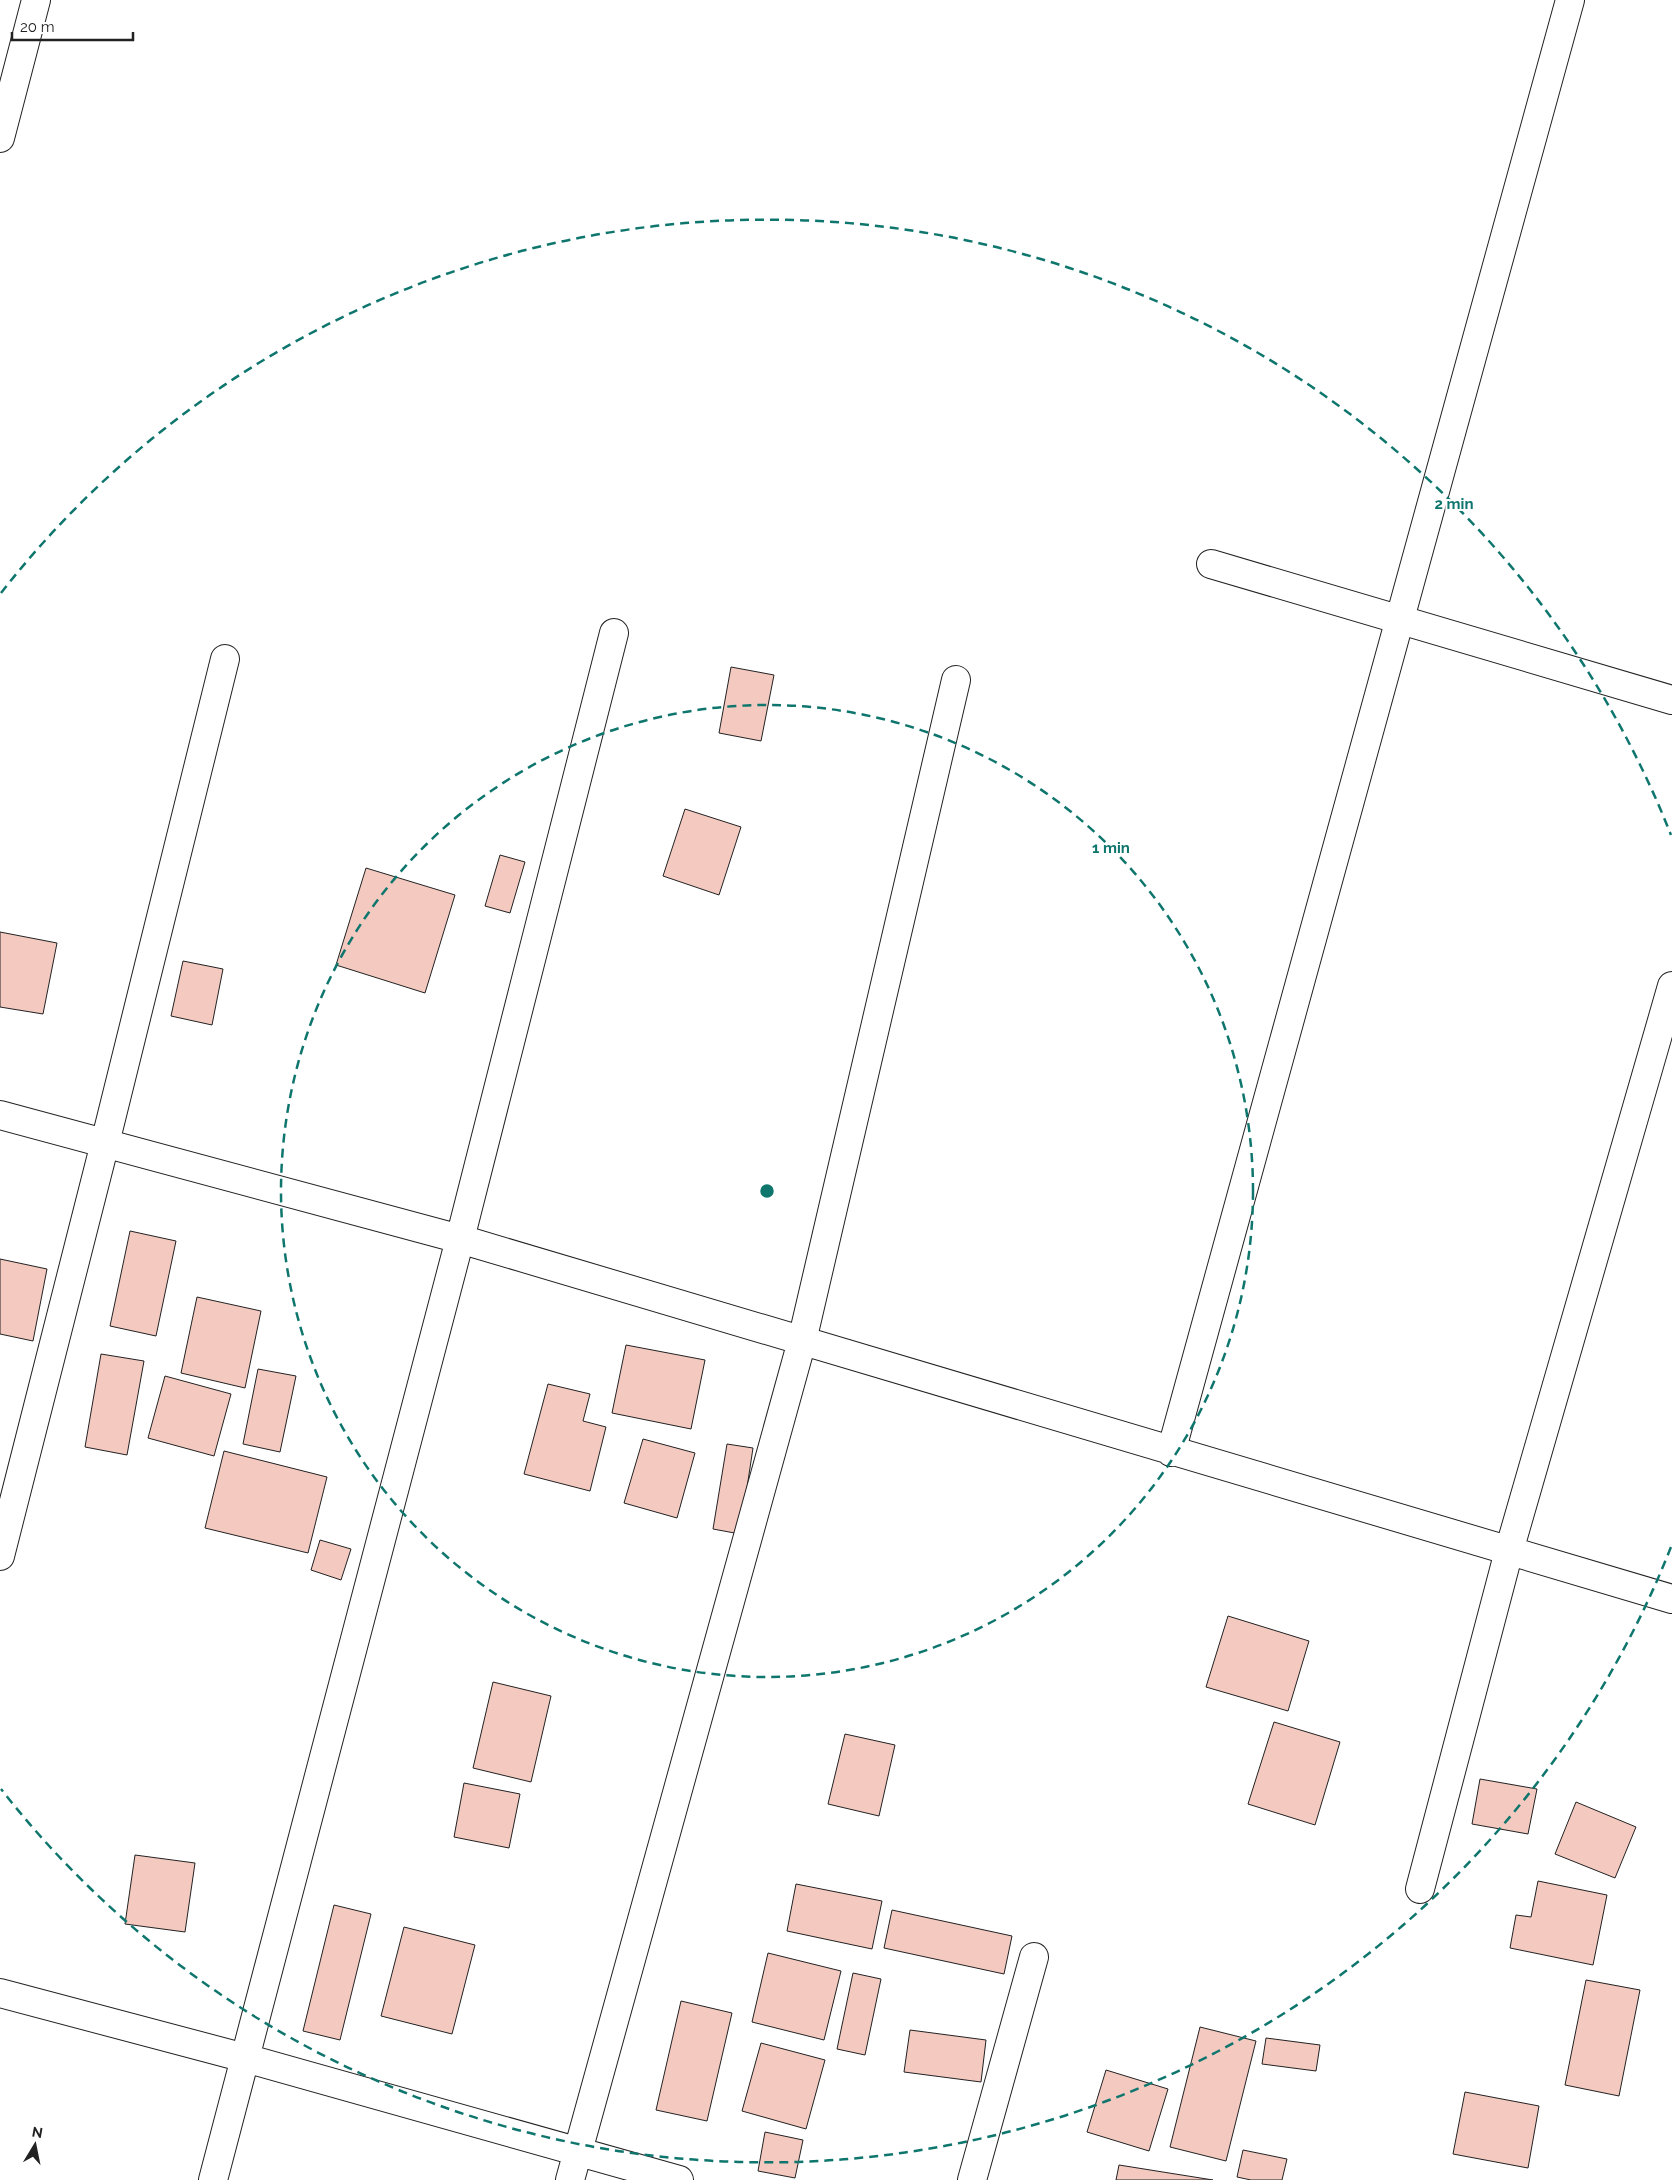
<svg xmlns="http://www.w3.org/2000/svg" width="1672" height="2180" viewBox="0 0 1672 2180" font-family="Raleway,sans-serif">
<rect width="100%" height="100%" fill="#fff"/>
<path fill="#f3c9c0" stroke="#222" d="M731,667L774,675L761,741L719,733Z
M685,809L741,827L719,895L663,876Z
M500,855L525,862L510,913L485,906Z
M366,868L455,895L425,993L336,965Z
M0,932L57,943L43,1014L0,1007Z
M183,961L223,969L212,1025L171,1016Z
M130,1231L176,1241L156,1336L110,1326Z
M0,1259L47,1269L33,1341L0,1334Z
M197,1297L261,1311L245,1388L181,1373Z
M626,1345L705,1360L691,1429L612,1413Z
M101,1354L144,1361L127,1455L85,1447Z
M258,1369L296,1376L280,1452L243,1444Z
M165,1376L231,1394L214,1456L148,1438Z
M548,1384L590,1394L583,1421L606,1427L590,1491L524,1474Z
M643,1439L695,1453L677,1518L624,1503Z
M727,1444L753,1448L740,1534L713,1529Z
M224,1451L327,1477L308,1553L205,1528Z
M320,1540L351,1549L341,1580L311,1570Z
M1228,1616L1309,1641L1288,1711L1206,1687Z
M493,1682L551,1696L531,1782L473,1768Z
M1274,1722L1340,1742L1315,1825L1248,1804Z
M845,1734L895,1745L879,1816L828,1804Z
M1480,1779L1537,1789L1528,1834L1472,1824Z
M464,1783L520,1794L509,1848L454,1837Z
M1576,1802L1636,1827L1615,1878L1555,1854Z
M135,1855L195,1863L185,1932L125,1924Z
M1538,1881L1607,1895L1593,1965L1510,1948L1516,1915L1531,1917Z
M796,1884L882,1901L872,1949L787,1931Z
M334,1905L371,1914L340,2040L303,2031Z
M892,1910L1012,1936L1004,1974L884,1948Z
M404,1927L475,1945L452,2034L381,2016Z
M768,1953L841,1971L824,2040L752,2022Z
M853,1973L881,1979L865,2055L837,2049Z
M1586,1980L1640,1990L1619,2096L1565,2085Z
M681,2001L732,2013L707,2121L656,2110Z
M1200,2027L1256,2041L1226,2161L1170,2147Z
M910,2030L986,2040L981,2082L904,2072Z
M1266,2038L1320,2045L1316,2071L1262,2064Z
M761,2043L825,2060L806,2129L742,2111Z
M1106,2070L1168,2089L1149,2151L1087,2132Z
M1465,2092L1539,2106L1528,2168L1453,2154Z
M765,2132L803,2140L795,2178L758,2171Z
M1243,2150L1287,2159L1282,2180H1251L1237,2177Z
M1119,2165L1213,2180H1116Z"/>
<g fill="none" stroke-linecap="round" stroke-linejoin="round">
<g stroke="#222" stroke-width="30">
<path id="street" d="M0,138L36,0
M1211,564L1672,700
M0,1115L460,1239L1672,1599
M1171,1452L1570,0
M0,1556L105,1143L225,659
M1420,1889L1509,1551L1672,986
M0,1993L245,2058L679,2180
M213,2180L460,1239L614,633
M570,2180L802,1341L956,680
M972,2180L1034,1957"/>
</g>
<use href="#street" stroke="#fff" stroke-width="28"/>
</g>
<g fill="none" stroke="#0f766e" stroke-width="2.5" stroke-dasharray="9 6">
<circle cx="767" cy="1191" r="486"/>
<path d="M1671 1547A972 972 0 0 1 1 1789M1 593A972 972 0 0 1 1671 835"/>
</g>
<circle cx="767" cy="1191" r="8" fill="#0f766e" stroke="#fff" stroke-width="2.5"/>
<g font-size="15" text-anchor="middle" font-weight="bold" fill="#0f766e" stroke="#fff" stroke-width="4" stroke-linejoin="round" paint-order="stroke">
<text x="1454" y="509">2 min</text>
<text x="1111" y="853">1 min</text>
</g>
<g transform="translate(35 2145) rotate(10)" stroke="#ffffff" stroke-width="4" paint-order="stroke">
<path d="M0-4L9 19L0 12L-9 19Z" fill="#222222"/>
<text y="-8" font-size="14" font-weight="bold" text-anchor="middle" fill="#222222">N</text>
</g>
<path d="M12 32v8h121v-8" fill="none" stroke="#222222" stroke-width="2.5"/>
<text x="20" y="32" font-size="15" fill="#222222" stroke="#ffffff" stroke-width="4" paint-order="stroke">20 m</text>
</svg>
